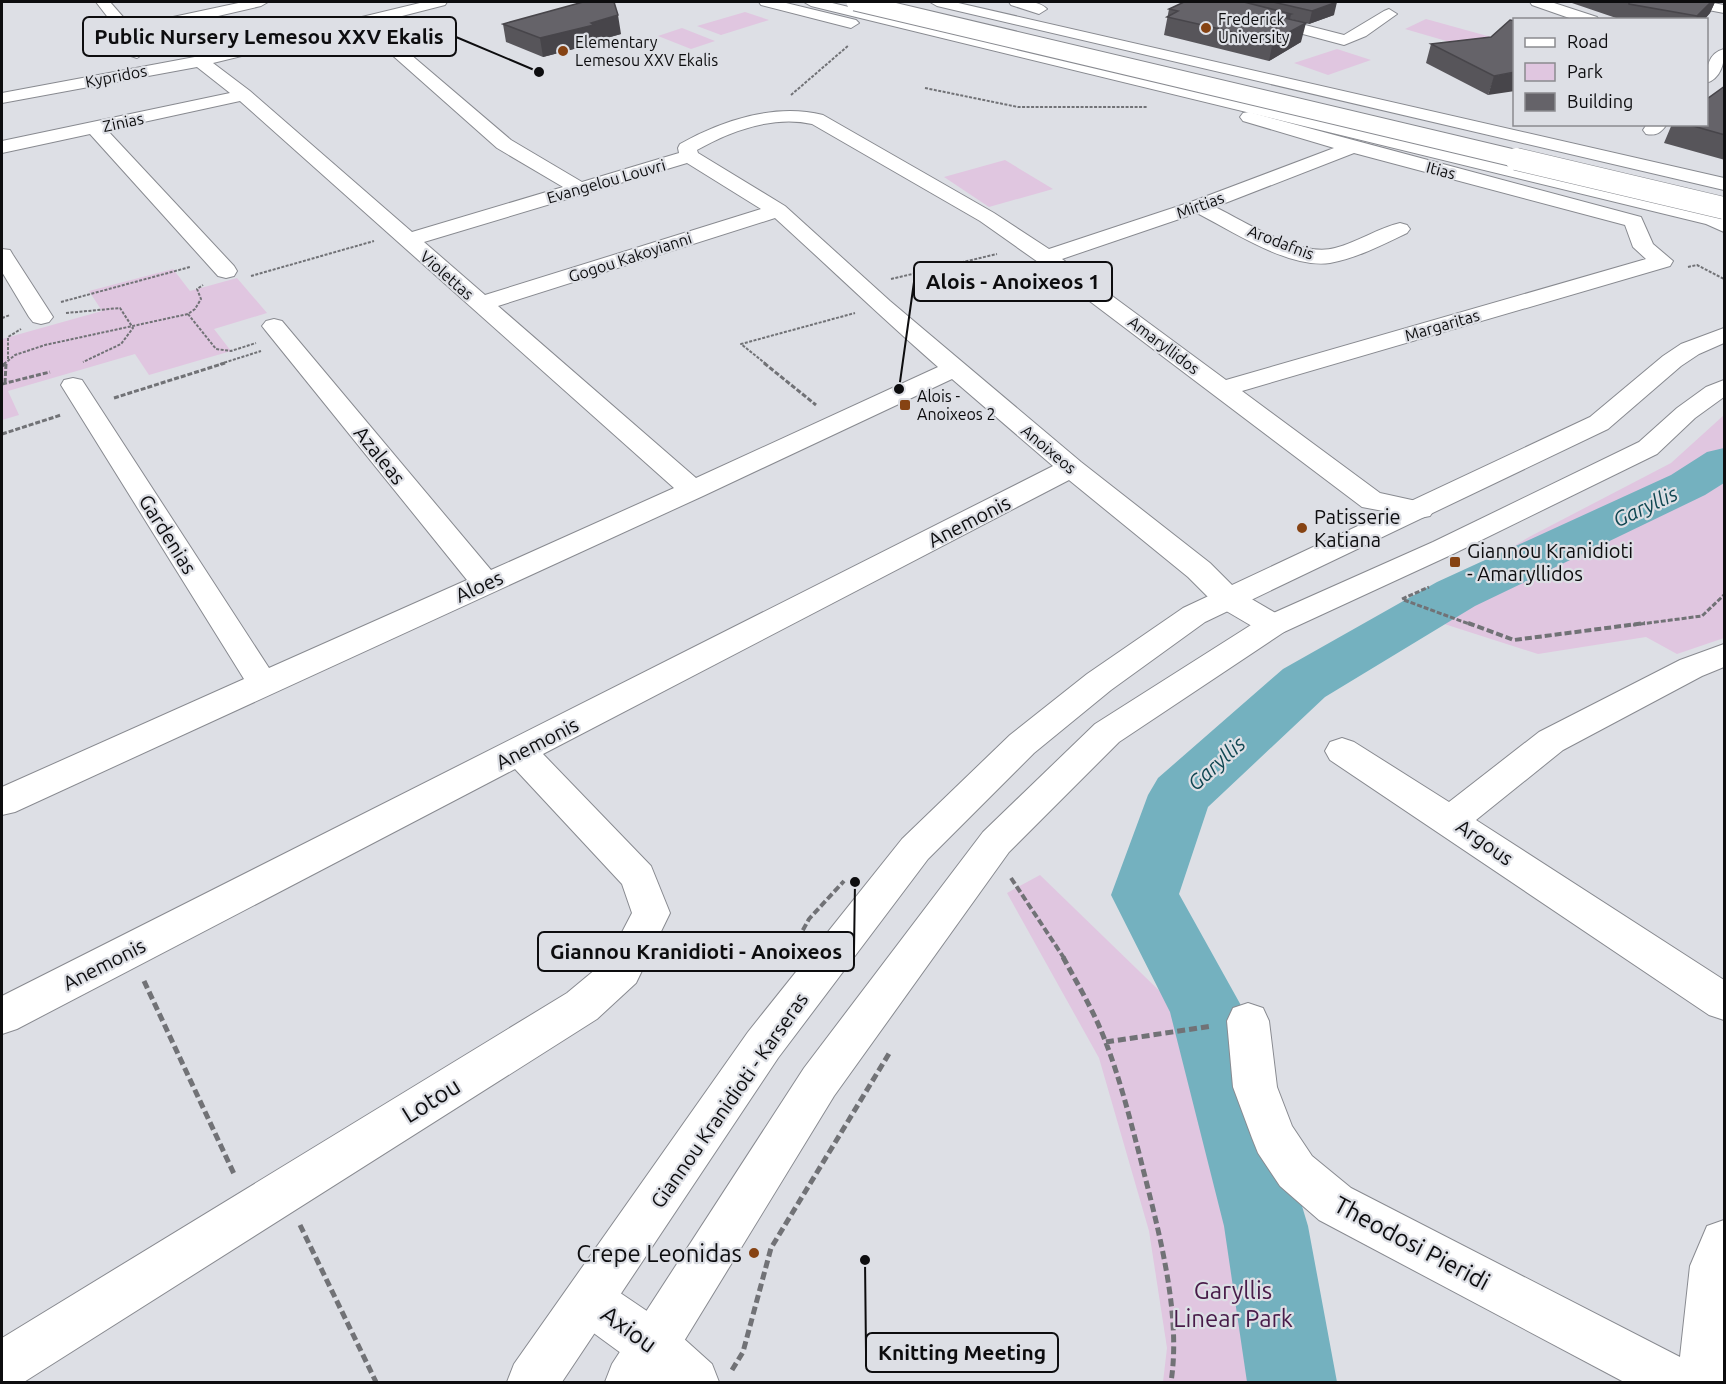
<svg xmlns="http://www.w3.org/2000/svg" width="1726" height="1384" viewBox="0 0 1726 1384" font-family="Ubuntu,sans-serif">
<rect width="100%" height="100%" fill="#dddfe5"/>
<path fill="#e0c6e0" d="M745,12L769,20L721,35L697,26Z
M1426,19L1491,37L1467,47L1405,29Z
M682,28L715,41L691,49L658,36Z
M1337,49L1371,60L1328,75L1294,63Z
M1005,160L1053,189L989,207L944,177Z
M173,269L190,291L237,278L267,313L214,329L231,351L149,375L135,354L8,391L19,415L2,420V339L102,311L89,291Z
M1724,415V638L1677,654L1646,637L1538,654L1407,612L1529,537L1671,463Z
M1040,875L1238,1067L1302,1283L1318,1382H1163L1167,1348L1149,1231L1099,1058L1007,893Z"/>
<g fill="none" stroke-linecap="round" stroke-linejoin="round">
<path fill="#74b1bf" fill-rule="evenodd" d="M1724,448V483L1705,495L1475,606L1325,697L1208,807L1179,894L1243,1009L1308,1226L1337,1382H1247L1224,1226L1170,1012L1111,895L1148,795L1158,778L1283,669L1437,582L1671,475L1707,452Z"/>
<g stroke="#888a90" stroke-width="2">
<path id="minor" d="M96,2H110L131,26L243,2H268L261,6L136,35L145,53L137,58L131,56L120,33Z
M424,2H447L445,5L363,26L403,48L511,140L582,182L679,153L678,148L680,144C723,120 775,103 823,115L994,213L1049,249L1191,202L1334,148L1243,121L1240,117L1243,113L1249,112L1641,217L1653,244L1673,261L1670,266L1242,391L1380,493L1430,504L1434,510L1430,516L1420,518L1362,507L1038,262L980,221L812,124C774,115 730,131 697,150L698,153L785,206L890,301L1081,462L1210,563L1238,591L1284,618L1289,625L1284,632L1273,635L1262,632L1216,605L1188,577L1069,480L543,754L651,866L670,913L636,983L597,1019L24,1382H2V1338L567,993L608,959L632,913L622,884L515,769L17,1029L2,1034V996L1053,466L952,379L703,496L15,812L2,815V787L244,679L61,385L64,380L73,378L82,380L269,668L467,580L266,331L262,326L266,321L274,319L282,321L491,570L674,488L240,101L107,130L234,266L237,271L234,276L226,278L218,276L90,134L2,153V141L230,93L197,67L2,103V93L200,56ZM347,30L391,54L497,148L563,187L412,232L250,91L213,63ZM1354,153L1625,225L1633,247L1646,259L1226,380L1062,259L1197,213C1232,231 1289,269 1330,263C1357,258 1382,245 1407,233L1410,229L1407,225L1400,223C1378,228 1358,242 1335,248C1300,258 1246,222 1215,207ZM687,163L761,209L485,295L424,242ZM775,218C829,267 882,318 938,367L696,478L498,306Z
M759,2H782L856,20L859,23L851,28L761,5Z
M1009,2C1020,1 1038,0 1047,9L1039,14L1011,5Z
M1193,2H1216L1344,35L1384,11L1389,9L1397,14L1366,36L1344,45L1195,5Z
M1530,2H1551L1597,17L1599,20H1575L1532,5Z
M1680,2H1708L1724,5V13L1682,5Z
M1724,49C1725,62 1721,79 1706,83C1706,69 1708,53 1724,49Z
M1647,124H1667C1661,133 1656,136 1646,134L1643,130Z
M2,249L10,250L13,255L53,317L49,322L41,324L33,322L29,317L2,272Z
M1724,644V667L1702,676L1563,750L1476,820L1724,980V1020L1709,1015L1330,760L1325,751L1330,742L1342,738L1354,742L1449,802L1539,732L1680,660Z
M1248,1003L1263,1008L1269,1021L1277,1087L1292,1126L1312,1156L1351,1188L1680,1357L1690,1266L1707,1226L1724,1220V1382H1624L1319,1220L1280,1186L1258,1153L1252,1138L1233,1087L1227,1021L1233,1008Z
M590,1277L607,1284L672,1328L712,1364L719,1382H657L636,1364L573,1318L566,1301L573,1284Z"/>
</g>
<g stroke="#888a90" stroke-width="2">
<path id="major" d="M1724,328V343L1699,354L1681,366L1608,429L1205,622L1111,690L1034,753L928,859L778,1058L562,1382H507L514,1364L748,1032L902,839L1010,735L1087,674L1183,608L1590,417L1663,356L1681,344Z
M1724,380V397L1695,418L1657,454L1453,554L1284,632L1119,742L1009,852L834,1096L659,1382H605L612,1364L804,1068L983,832L1095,724L1262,618L1433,542L1639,442L1677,408L1706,387Z"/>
</g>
<g stroke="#888a90" stroke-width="2">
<path id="highway" d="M804,2H828L1720,216L1724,218V232L1706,224L811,6Z
M930,2H954L1724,178V190L937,6Z"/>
</g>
<path stroke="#717276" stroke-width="2" stroke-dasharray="3 1.5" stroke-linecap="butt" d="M925,88L1018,107H1147
M791,95L849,45
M1688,267L1697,265L1724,279
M251,276L374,241
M891,279L997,254
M61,302L190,267
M66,313L120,308L133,328L121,344L83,362
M188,314L216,349L231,351L256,343
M2,318L10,315
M8,359V337L21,329
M4,364L15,355L45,345L188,314L195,309L201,299L197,289L203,285
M220,364L261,351
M766,364L741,344L855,313"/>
<path stroke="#717276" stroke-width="3" stroke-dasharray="5 2" stroke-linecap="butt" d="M764,363L816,405
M2,366L6,363
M5,383L6,364
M2,384L50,372
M114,398L225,363
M2,434L61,415
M1402,599L1429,587
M1404,600L1472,625
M1633,625L1702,616L1724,595"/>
<path stroke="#717276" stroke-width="4" stroke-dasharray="7 3" stroke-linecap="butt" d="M1468,623L1514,640L1645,623
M1011,878L1064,958
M798,939L809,919L844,881"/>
<path stroke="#717276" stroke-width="5" stroke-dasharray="8 4" stroke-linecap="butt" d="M1063,957C1078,985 1095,1013 1106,1043C1120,1079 1130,1119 1140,1157C1157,1225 1182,1312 1171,1382
M144,981L235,1176
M1106,1042L1212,1026
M300,1225L376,1382
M732,1370L743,1352L771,1248L890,1052"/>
<use href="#minor" fill="#fff" fill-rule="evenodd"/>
<use href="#major" fill="#fff" fill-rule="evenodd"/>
<use href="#highway" fill="#fff" fill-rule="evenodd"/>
<g stroke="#888a90" stroke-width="19" stroke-linecap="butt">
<path id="highway-bridge-far1" d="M855,2L1522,160"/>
</g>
<g stroke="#888a90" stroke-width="23" stroke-linecap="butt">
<path id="highway-bridge" d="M1516,159L1724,208"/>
</g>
<use href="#highway-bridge-far1" stroke="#fff" stroke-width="17"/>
<use href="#highway-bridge" stroke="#fff" stroke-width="22"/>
</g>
<path fill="#57555a" d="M1184,2H1334V15L1309,24L1290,19L1301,42L1269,61L1164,35L1169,9Z
M1569,2H1715L1710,13L1704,20H1622Z
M1515,21L1488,95L1426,63L1431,44L1491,37Z
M503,24L621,34L596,41L597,43L543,57L506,42Z
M1725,86V160L1664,143L1672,124H1707Z"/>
<path fill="#47454a" d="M1337,2L1334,15L1309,24L1312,11Z
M1711,2H1715L1710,13L1704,20H1695L1697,16Z
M1291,14L1287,32L1280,17Z
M618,15L621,34L596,41L597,43L543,57L540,38Z
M1306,23L1301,42L1269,61L1273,41Z
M1515,72V91L1488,95L1494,76Z"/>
<path fill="#656369" stroke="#47454a" stroke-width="1.5" d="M583,2H614L618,15L591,23L594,25L540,38L503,24Z
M1184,2H1244L1291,14L1280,17L1306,23L1273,41L1167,17L1178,11L1169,9Z
M1273,2H1337L1312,11Z
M1629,2H1711L1697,16L1629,4Z
M1510,20L1515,21V72L1494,76L1431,44L1491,37Z
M1725,86V135L1686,124H1707V99Z"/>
<g fill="#864313" stroke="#dddfe5" stroke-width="2">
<circle cx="1206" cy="28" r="6"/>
<circle cx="563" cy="51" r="6"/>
<rect x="899" y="399" width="12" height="12" rx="3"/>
<circle cx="1302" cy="528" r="6"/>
<rect x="1449" y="556" width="12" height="12" rx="3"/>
<circle cx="754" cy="1253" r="6"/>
</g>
<g text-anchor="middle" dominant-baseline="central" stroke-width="4.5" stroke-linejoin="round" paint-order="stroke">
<g font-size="16" fill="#0d0d0f" stroke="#dddfe5" text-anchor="start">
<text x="1218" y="19">Frederick<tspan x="1218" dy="18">University</tspan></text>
<text x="575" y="42">Elementary<tspan x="575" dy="18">Lemesou XXV Ekalis</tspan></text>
<text x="917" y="396">Alois -<tspan x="917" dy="18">Anoixeos 2</tspan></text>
</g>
<g font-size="16" fill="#0d0d0f" stroke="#dddfe5">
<text transform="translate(116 76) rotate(-11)">Kypridos</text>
<text transform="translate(123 122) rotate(-12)">Zinias</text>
<text transform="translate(1441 170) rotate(15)">Itias</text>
<text transform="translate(606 181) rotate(-16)">Evangelou Louvri</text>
<text transform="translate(1200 205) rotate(-20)">Mirtias</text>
<text transform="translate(1281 242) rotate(21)">Arodafnis</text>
<text transform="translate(630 257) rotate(-18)">Gogou Kakoyianni</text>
<text transform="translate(447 275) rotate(41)">Violettas</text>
<text transform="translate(1442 325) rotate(-16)">Margaritas</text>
<text transform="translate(1164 345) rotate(37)">Amaryllidos</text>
<text transform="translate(1049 449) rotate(40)">Anoixeos</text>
</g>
<g font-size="20" fill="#0d0d0f" stroke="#dddfe5">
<text transform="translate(380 455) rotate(51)">Azaleas</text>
<text transform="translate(969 521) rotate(-27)">Anemonis</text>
<text transform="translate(168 534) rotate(58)">Gardenias</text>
<text transform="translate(479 586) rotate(-24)">Aloes</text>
<text transform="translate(537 743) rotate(-27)">Anemonis</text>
<text transform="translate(1485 842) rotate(35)">Argous</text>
<text transform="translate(104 964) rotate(-27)">Anemonis</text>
<text transform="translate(729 1100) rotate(-55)">Giannou Kranidioti - Karseras</text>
</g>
<g font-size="20" fill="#0d0d0f" stroke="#dddfe5" text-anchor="start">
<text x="1314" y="516">Patisserie<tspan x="1314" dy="23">Katiana</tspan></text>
<text x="1467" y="550">Giannou Kranidioti<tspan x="1467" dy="23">- Amaryllidos</tspan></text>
</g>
<g font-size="21" font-style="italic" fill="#104752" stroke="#dddfe5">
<text transform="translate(1645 506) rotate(-25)">Garyllis</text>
<text transform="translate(1216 763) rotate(-42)">Garyllis</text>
</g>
<g font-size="24" fill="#0d0d0f" stroke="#dddfe5">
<text transform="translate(431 1100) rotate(-32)">Lotou</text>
<text transform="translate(1412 1243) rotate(28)">Theodosi Pieridi</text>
<text transform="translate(629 1329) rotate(36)">Axiou</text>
</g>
<g font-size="24" fill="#0d0d0f" stroke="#dddfe5" text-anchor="end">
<text x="742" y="1253">Crepe Leonidas</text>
</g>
<g font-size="24" fill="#481b49" stroke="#dddfe5">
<text x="1233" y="1290">Garyllis<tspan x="1233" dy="28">Linear Park</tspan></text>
</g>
</g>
<path fill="none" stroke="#0d0d0f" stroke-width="2" d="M539 72L456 37M899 389L914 282M855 882L854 951M865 1260L866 1352"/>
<g fill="#0d0d0f" stroke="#dddfe5" stroke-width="2">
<circle cx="539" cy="72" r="6"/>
<circle cx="899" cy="389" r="6"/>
<circle cx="855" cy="882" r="6"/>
<circle cx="865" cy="1260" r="6"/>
</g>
<g fill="#dddfe5" stroke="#0d0d0f" stroke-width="2">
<rect x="83" y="17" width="373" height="39" rx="6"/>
<rect x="914" y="262" width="198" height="39" rx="6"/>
<rect x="538" y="932" width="316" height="39" rx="6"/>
<rect x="866" y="1333" width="192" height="39" rx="6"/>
</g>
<g font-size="21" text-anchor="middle" font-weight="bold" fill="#0d0d0f">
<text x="269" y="44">Public Nursery Lemesou XXV Ekalis</text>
<text x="1013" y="289">Alois - Anoixeos 1</text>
<text x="696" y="959">Giannou Kranidioti - Anoixeos</text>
<text x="962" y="1360">Knitting Meeting</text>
</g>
<rect width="1726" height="1384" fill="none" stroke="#0d0d0f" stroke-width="6"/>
<rect x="1513" y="18" width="195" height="108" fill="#dddfe5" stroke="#8a8b8f" stroke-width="1.5"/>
<rect x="1525" y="38" width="30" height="9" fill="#ffffff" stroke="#8a8b8f" stroke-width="1.5"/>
<text x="1567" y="48" font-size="18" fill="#0d0d0f">Road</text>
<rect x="1525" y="63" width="30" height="18" fill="#e0c6e0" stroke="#8a8b8f" stroke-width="1.5"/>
<text x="1567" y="78" font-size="18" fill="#0d0d0f">Park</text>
<rect x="1525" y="93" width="30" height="18" fill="#656369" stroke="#8a8b8f" stroke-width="1.5"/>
<text x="1567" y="108" font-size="18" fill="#0d0d0f">Building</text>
</svg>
